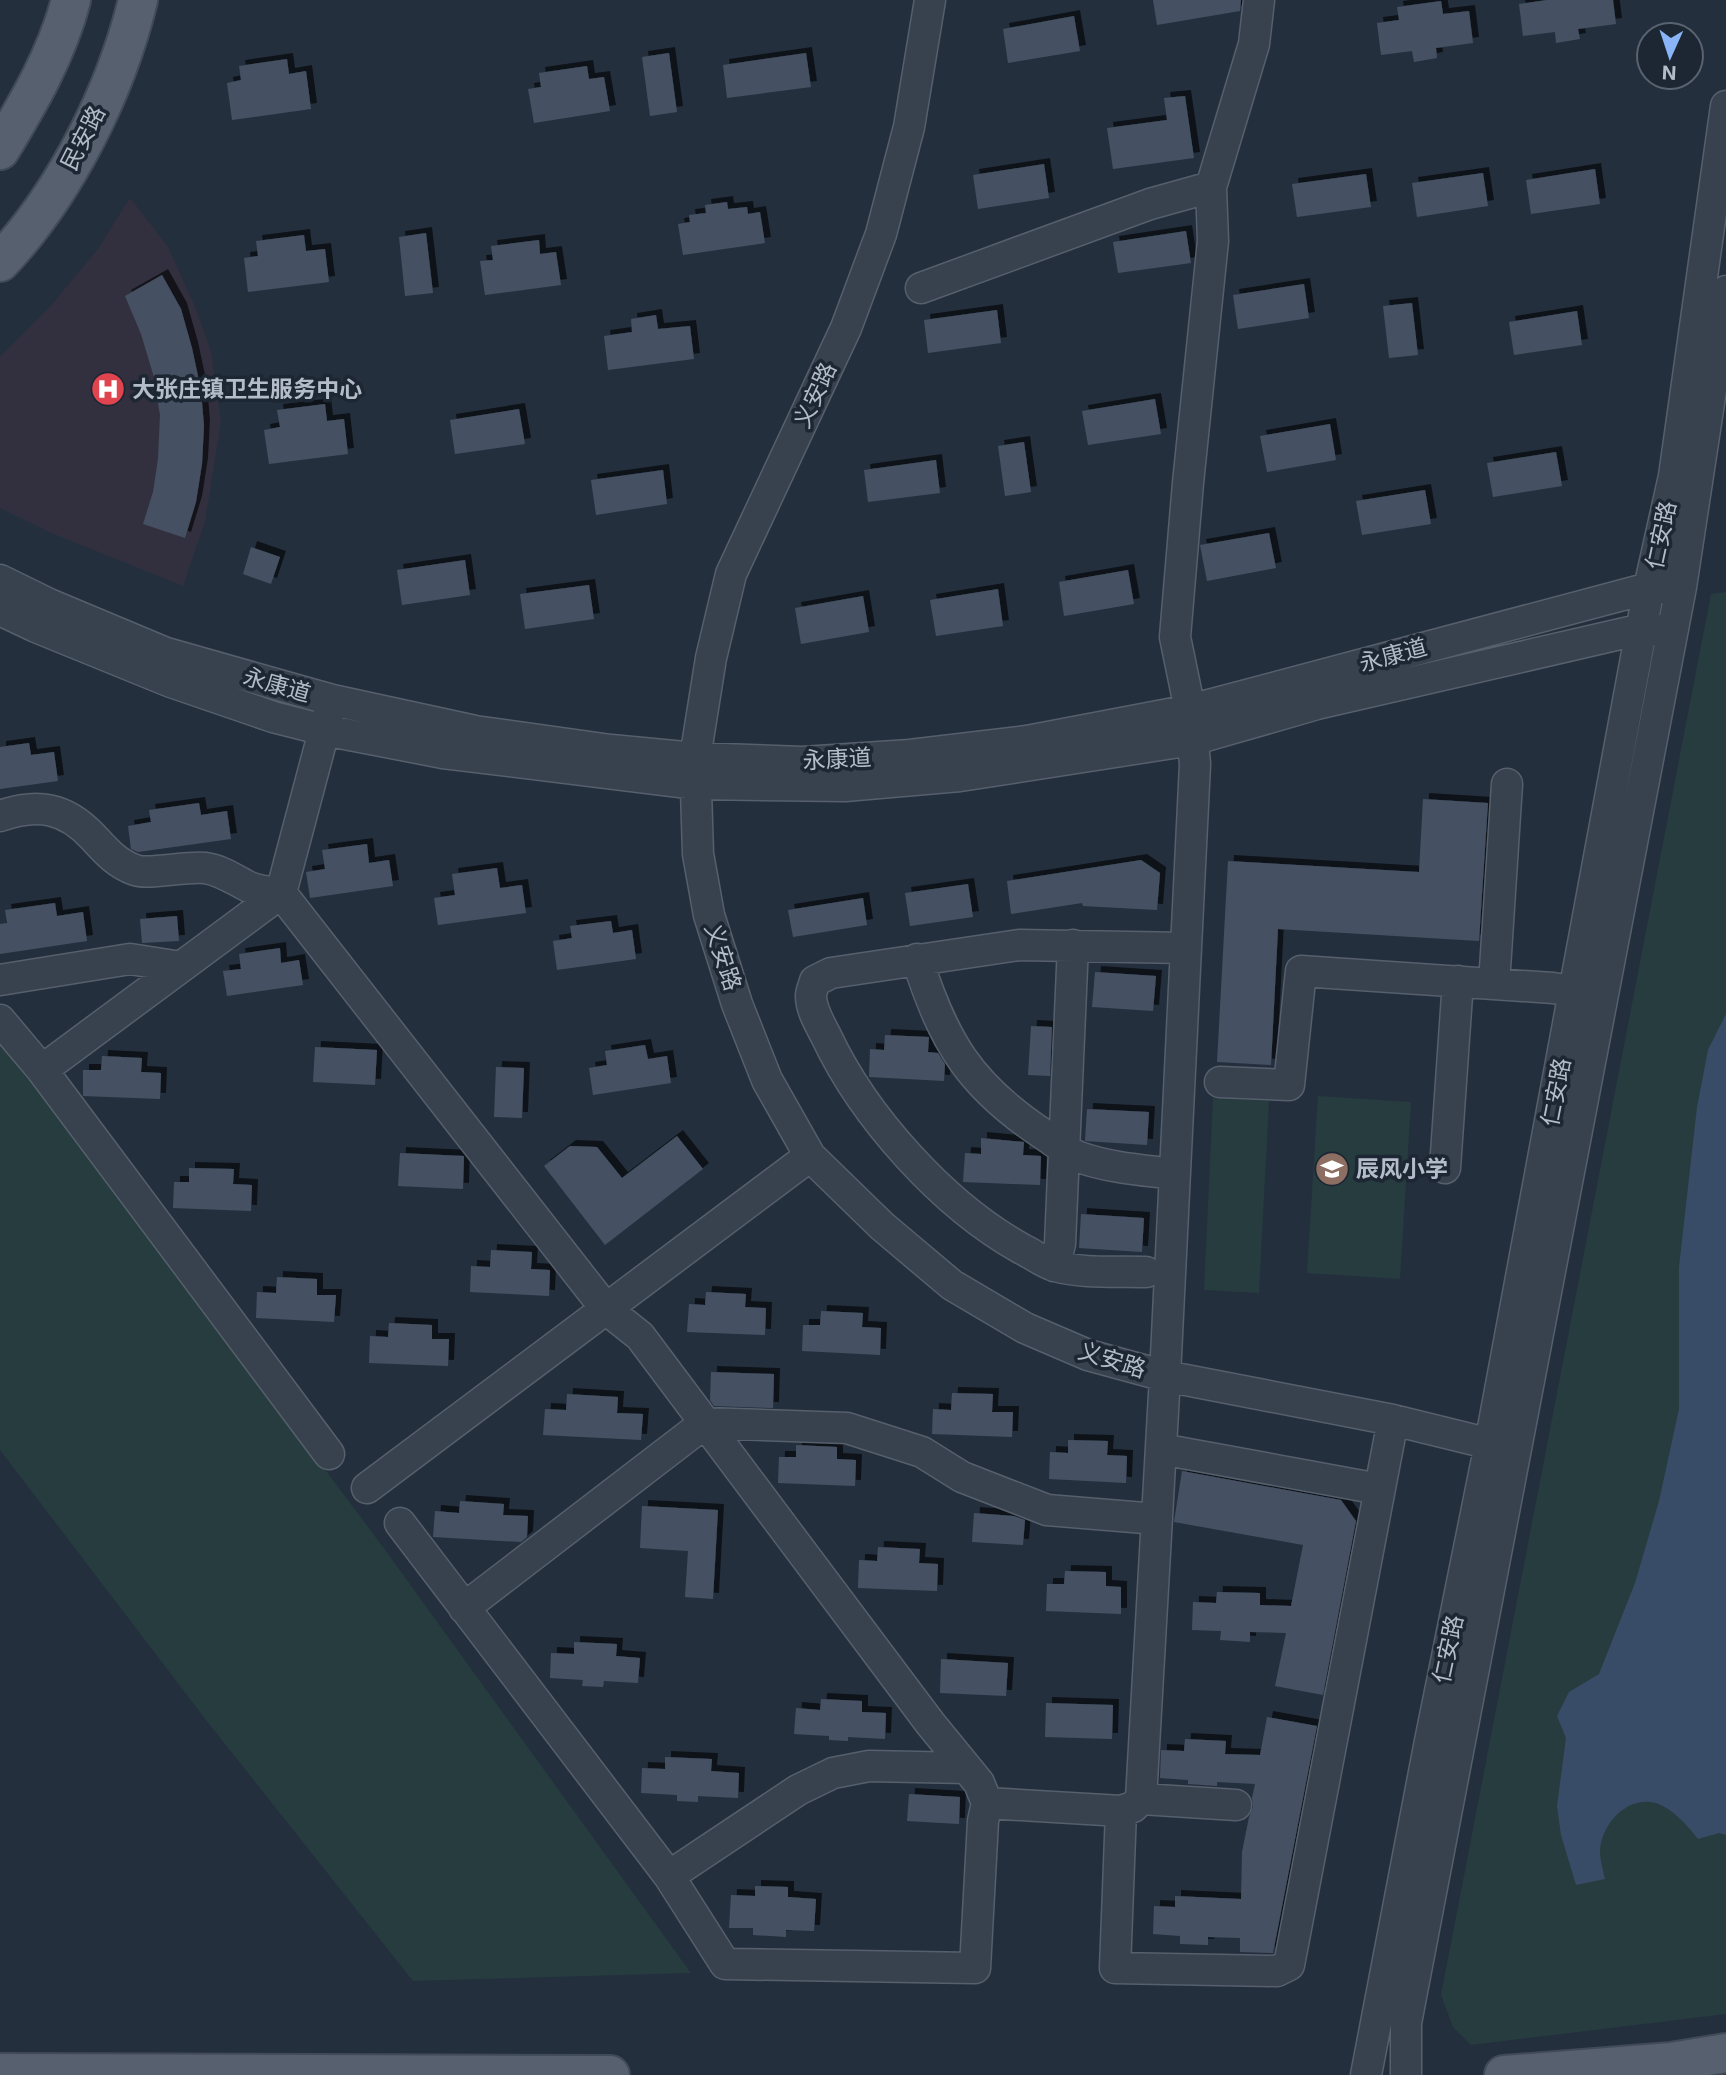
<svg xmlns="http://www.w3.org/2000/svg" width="1726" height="2075" viewBox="0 0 1726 2075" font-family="Inter,'Noto Sans SC',sans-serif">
<defs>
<filter id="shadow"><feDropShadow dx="6" dy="-6" stdDeviation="0" flood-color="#0009"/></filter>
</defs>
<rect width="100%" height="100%" fill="#242f3e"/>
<path fill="#32303f" d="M130,198L168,247L195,307L211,352L221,421L205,521L183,586L49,532L0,508V357L49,308L98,249Z"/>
<path fill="#263c3f" d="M1726,592V2014L1471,2045L1453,2027L1441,1995L1711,594Z
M0,1042L60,1115L383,1547L691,1973L413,1981L206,1720L0,1450Z
M1318,1096L1411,1102L1400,1279L1307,1273Z
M1213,1098L1269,1101L1259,1293L1204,1290Z"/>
<path fill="#394c67" d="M1726,1014V1835L1719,1833L1698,1839C1688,1826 1668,1803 1650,1802C1624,1799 1601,1826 1600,1851C1600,1860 1603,1870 1605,1879L1576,1885L1561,1835L1557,1806L1566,1738L1557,1716L1569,1692L1599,1674L1635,1583L1659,1501L1679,1409V1267L1697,1107L1708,1050Z"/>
<path fill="#455162" filter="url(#shadow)" d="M1153,0H1241L1240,11L1157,25Z
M1547,0H1613L1616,24L1578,29L1580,39L1556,43L1555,32L1523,36L1519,4Z
M1441,1L1443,14L1469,11L1473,43L1436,48L1437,58L1414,62L1412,51L1381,55L1377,23L1399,20L1397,7Z
M1074,16L1080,51L1008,63L1003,29Z
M669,53L677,112L650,116L642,57Z
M806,53L811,87L727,98L723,65Z
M287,59L289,74L306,71L311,109L232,120L227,83L241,80L239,66Z
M587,66L589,79L604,77L610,111L534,123L528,89L541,87L539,73Z
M1185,96L1194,158L1113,169L1107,128L1167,120L1164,98Z
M1044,164L1049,198L978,209L973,175Z
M1595,169L1600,204L1531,214L1526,180Z
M1483,173L1488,206L1417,217L1412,183Z
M1366,174L1371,207L1297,217L1292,184Z
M727,202L728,209L747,207L748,214L760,212L765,243L683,255L678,224L690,222L689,215L706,213L705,205Z
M1186,231L1191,263L1118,273L1113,242Z
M426,233L433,293L405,296L399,237Z
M304,235L306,251L325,249L329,282L248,292L244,258L258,256L256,241Z
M539,240L540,254L556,252L561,285L485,295L480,261L493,260L491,246Z
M162,275L181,309L192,348L201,390L204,426L202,464L196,502L185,538L143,524L153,492L158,459L160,415L153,374L141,334L125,296Z
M1304,284L1309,318L1238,329L1233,295Z
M1412,303L1418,355L1389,358L1383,306Z
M997,310L1001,343L928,353L924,320Z
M1577,311L1582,345L1514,355L1509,322Z
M656,315L658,329L690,326L694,359L608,370L604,336L632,332L631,319Z
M1155,399L1161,434L1088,445L1082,411Z
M325,404L327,421L344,419L348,454L269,464L264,430L280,427L277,410Z
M519,409L525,444L455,454L450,420Z
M1330,424L1336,460L1267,472L1260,436Z
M1024,442L1031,492L1005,496L998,446Z
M1556,452L1562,486L1493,497L1487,463Z
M936,460L940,493L868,502L864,470Z
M663,470L667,504L596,515L591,480Z
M1425,490L1431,524L1362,535L1356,501Z
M1269,533L1276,568L1207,581L1200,545Z
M251,547L280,557L271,584L243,574Z
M465,560L470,595L402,605L397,570Z
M1128,570L1134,604L1064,616L1059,582Z
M589,585L594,619L525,629L520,594Z
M998,589L1003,626L936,636L930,600Z
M863,596L869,632L801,644L795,608Z
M29,743L31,755L54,752L58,781L0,789V747Z
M1423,799L1488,803L1479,941L1278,929L1271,1065L1217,1062L1228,861L1419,872Z
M199,803L201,815L227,811L231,839L138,852L131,849L128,826L151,822L149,810Z
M367,844L369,863L389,860L393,886L310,898L306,872L325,869L322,850Z
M1141,860L1160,873L1157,910L1083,906L1082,903L1011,914L1007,881Z
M497,868L500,888L522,885L526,913L438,925L434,898L455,895L452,874Z
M968,884L973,917L910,926L905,893Z
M863,898L867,925L793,937L788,910Z
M55,903L57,916L83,912L87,941L0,954V924L7,923L5,910Z
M177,916L179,941L142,943L140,919Z
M611,921L613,933L632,930L636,959L557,970L553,941L572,938L570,926Z
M280,948L281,963L299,960L303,985L227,996L223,971L241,969L239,954Z
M1095,972L1156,976L1153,1011L1092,1007Z
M1031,1026L1052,1027L1050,1076L1028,1075Z
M885,1035L929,1037L928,1052L938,1053L945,1064L944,1081L869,1077L870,1049L884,1050Z
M645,1045L648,1059L667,1056L671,1083L593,1095L589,1068L607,1065L605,1051Z
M315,1047L377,1050L375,1085L313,1082Z
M102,1056L142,1058L141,1072L161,1073L160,1099L83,1096V1070H101Z
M496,1067L524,1068L522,1118L494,1117Z
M1087,1109L1149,1112L1147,1145L1085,1141Z
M677,1136L703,1169L605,1245L544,1166L570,1146L597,1147L622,1178Z
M981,1138L1024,1142L1023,1155L1041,1156L1040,1185L963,1182L965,1153L981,1154Z
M400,1153L464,1156L463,1189L398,1186Z
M189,1168L234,1169L233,1184L252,1185L251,1211L173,1208L174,1182H189Z
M1081,1214L1144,1218L1142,1252L1079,1248Z
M491,1250L532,1252L531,1269L550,1270L549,1296L470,1292L471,1266L490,1267Z
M277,1277L317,1279V1295H336L334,1322L256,1318L257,1292L276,1293Z
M706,1292L746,1294L745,1307L766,1308L765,1335L687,1332L689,1304L705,1305Z
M821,1311L863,1313L862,1327L881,1328L880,1355L802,1351L803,1325H820Z
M389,1323L432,1325V1339H449L448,1366L369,1363L370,1336L388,1337Z
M711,1372L774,1374L773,1408L714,1406L710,1400Z
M952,1393L993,1394L992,1412H1013L1012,1437L932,1434L933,1409L951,1410Z
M567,1394L618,1397L617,1413L643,1414L641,1440L543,1435L545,1409L566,1410Z
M1068,1440L1108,1441L1107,1455L1127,1456L1126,1483L1049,1479L1050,1452L1068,1453Z
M796,1445L837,1447V1459L856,1460L855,1486L778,1483L779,1457H796Z
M1182,1471L1341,1500L1356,1521L1323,1695L1275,1686L1286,1633L1250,1632V1642L1220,1640L1221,1631L1192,1630L1193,1602L1216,1603L1217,1592L1260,1593V1605L1291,1606L1303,1545L1174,1522Z
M460,1501L504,1504L503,1515L528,1516L527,1537L521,1542L433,1537L435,1511L459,1513Z
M642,1506L718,1510L713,1599L685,1597L688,1551L640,1548Z
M974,1513L1014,1516L1025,1520L1023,1545L972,1542Z
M878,1547L920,1549L919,1563L938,1564L937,1591L858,1588L859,1560L877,1561Z
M1065,1571L1106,1572V1586L1121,1587V1614L1046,1611L1047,1584H1064Z
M574,1642L617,1644L616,1656L640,1658L638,1683L604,1681L603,1687L582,1686L583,1680L550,1678L551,1653L574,1654Z
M941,1659L1008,1663L1006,1696L940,1693Z
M821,1699L862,1701V1712L886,1713L885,1739L848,1737V1741L829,1740V1736L794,1734L796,1708L820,1710Z
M1046,1703L1113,1705L1112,1739L1045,1737Z
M1267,1717L1317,1726L1273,1953L1240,1952V1938L1208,1937V1945L1180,1944V1936L1153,1934L1154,1906L1175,1907V1896L1241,1899L1242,1852L1249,1817L1253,1807L1252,1798L1255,1784L1217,1782V1786L1188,1784V1780L1160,1778L1161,1750L1184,1751L1185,1739L1226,1741L1225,1754L1260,1755Z
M665,1757L712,1759L711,1771L739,1773L738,1798L698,1796V1802L677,1801V1795L641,1793L642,1768L665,1769Z
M909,1794L960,1797L959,1824L907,1821Z
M755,1886L788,1887V1897L816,1899L814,1931L786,1930V1937L753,1935V1928H729L731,1895L755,1896Z"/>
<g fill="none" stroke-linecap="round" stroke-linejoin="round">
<g stroke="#565f6c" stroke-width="33">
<path id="minor" d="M930,0L909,127L881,234L846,328L731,574L711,658L695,758L698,854L709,915L737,1004L767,1080L810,1156L882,1226L952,1285L1025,1328L1088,1355L1165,1376L1393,1420L1515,1450
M921,288L1150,204L1211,187
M0,580L49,604L166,653L332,700L475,731L611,750L695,758L803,762L910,755L1027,741L1190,710L1649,588H1666
M0,610L36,627L171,682L273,717L324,730L443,753L696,784L845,786L960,776L1192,740L1317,704L1642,629L1658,630
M0,816C37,803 65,807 93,837C106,851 116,863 135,870C148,875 186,866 205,868C221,870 235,880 249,887C258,891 271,892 281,893L329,712
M917,959C944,1042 969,1085 1043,1134C1054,1141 1066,1152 1079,1157C1110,1168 1142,1170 1174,1174
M0,980L130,959L181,967
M1494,984L1507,784
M0,1020L42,1070
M1220,1082L1289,1085L1301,971L1553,988L1595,995
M1445,1168L1458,981
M1054,1266L1060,1244L1073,945
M1146,1272C1117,1271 1083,1274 1055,1266C1044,1263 1033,1254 1022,1249C943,1205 864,1117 826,1036C820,1024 811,1010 811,996C811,991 814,985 815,981L831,973L1019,945L1185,948
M1161,1449L1379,1489
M329,1454L42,1070L281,893L606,1309L640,1336L930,1723L979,1783L987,1803
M367,1488L810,1156
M400,1523L669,1876L725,1964L975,1968L983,1821L987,1803L1121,1811L1133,1807L1141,1799L1165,1376L1195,764L1190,710L1175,637L1188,483L1213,241L1211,187L1254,44L1259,0
M464,1608L705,1423L847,1428L922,1452L962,1477L1047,1510L1157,1519
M1141,1799L1236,1805
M1121,1811L1115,1968L1277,1971L1289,1965L1393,1420
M669,1876L798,1790L833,1773L869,1766L966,1768
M1366,2075L1430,1741L1490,1444L1649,588L1674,476L1726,106
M1406,2075V2023L1681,587L1726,291"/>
</g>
<g stroke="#414a57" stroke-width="42">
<path id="major" d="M0,150C29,102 57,54 71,0
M0,262C65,194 116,91 138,0
M0,2073L610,2075
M1504,2075L1671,2062L1726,2053"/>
</g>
<use href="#minor" stroke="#38414e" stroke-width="30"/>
<use href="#major" stroke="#56606e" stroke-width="38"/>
</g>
<defs>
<g id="hospital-disc" transform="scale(1.75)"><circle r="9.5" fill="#e0444e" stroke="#1d2633"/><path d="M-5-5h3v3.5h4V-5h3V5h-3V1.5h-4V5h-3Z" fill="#fff"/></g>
<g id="school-disc" transform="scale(1.75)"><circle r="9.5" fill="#8d6e63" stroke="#1d2633"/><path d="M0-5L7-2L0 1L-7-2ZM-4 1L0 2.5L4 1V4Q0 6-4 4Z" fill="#fff"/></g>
</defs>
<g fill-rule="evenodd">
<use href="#hospital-disc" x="108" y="389"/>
<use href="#school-disc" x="1332" y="1169"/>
</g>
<g text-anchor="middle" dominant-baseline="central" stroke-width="7" stroke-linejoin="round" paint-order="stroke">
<g font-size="23" fill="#b4bcc9" stroke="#1d2633">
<text transform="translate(83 138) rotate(-63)">民安路</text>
<text transform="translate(815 395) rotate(-65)">义安路</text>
<text transform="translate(1661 535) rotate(-78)">仁安路</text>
<text transform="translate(1393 655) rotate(-15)">永康道</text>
<text transform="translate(277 685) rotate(16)">永康道</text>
<text transform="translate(837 759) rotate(-3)">永康道</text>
<text transform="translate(723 957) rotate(72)">义安路</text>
<text transform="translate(1556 1092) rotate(-79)">仁安路</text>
<text transform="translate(1112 1360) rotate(17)">义安路</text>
<text transform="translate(1448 1649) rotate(-78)">仁安路</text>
</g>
<g font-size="23" font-weight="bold" fill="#b4bcc9" stroke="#1d2633" text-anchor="start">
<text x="132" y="389">大张庄镇卫生服务中心</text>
<text x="1356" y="1169">辰风小学</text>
</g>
</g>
<g transform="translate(1670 56) rotate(183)"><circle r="33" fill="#1d2633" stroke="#59626f" stroke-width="2"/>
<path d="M0-5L12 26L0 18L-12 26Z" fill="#8ab4f8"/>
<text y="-10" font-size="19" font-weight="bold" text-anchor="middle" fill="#b4bcc9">N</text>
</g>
</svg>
